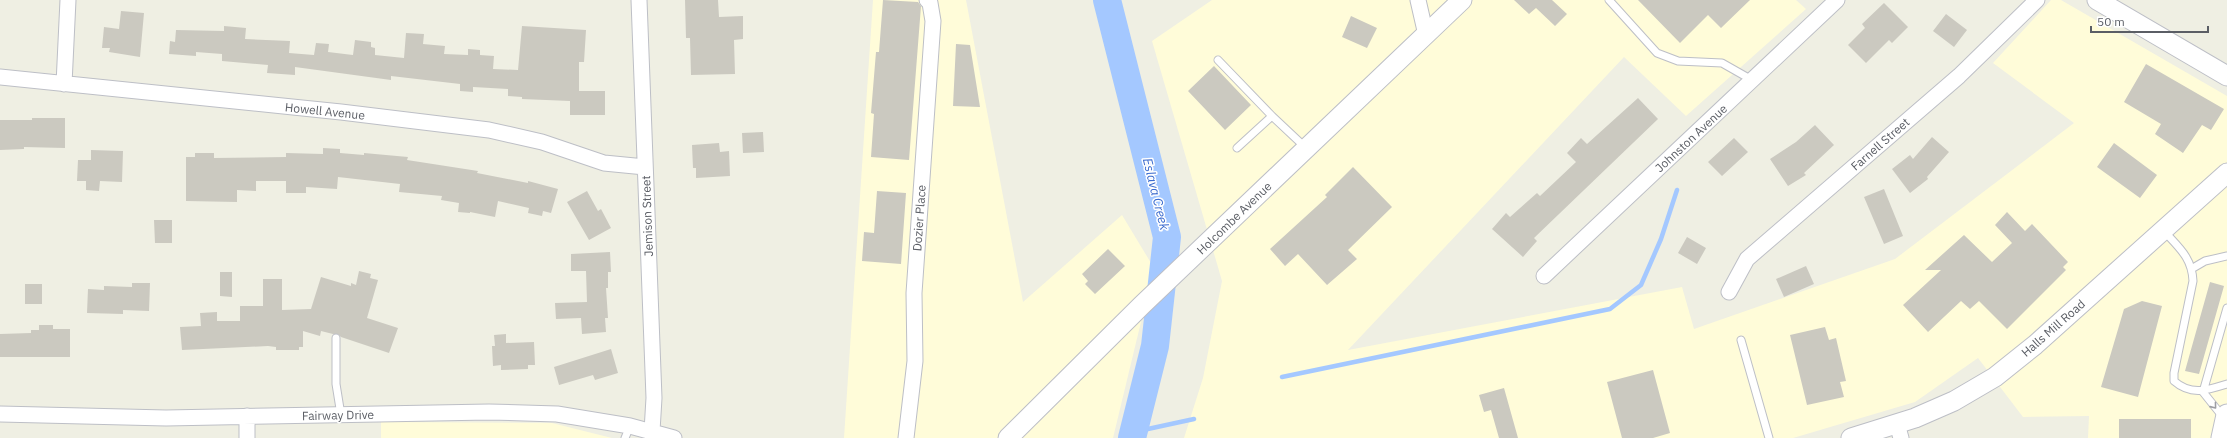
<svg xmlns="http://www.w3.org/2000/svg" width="2227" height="438" viewBox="0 0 2227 438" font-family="'IBM Plex Sans',sans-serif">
<rect width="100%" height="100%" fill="#efefe3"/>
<path fill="#fffcd9" d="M873,0H966L1023,302L1122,215L1154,268L1113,438H844Z
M1212,0H1796L1806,9L1686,116L1624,57L1348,350L1682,287L1694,329L1895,259L2074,123L1993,63L2051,0H2061L2227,96V438H2088L2089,416L2023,417L1978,358L1915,402L1793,438H1184L1203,378L1222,281L1152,41Z
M381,422L552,423L612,438H381Z"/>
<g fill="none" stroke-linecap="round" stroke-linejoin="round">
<path stroke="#a4c8ff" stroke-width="4.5" d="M1282,377L1610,309L1641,285L1661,239L1677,190
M1134,432L1194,419"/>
<path stroke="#a4c8ff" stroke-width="28" d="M1107,0L1167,237L1155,346L1132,438"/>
</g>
<path fill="#cbc9c0" d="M685,0H718L719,17L743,16V39L734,40L735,74L691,75L690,38H686Z
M883,0L918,2L921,6L909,160L871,157L874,114L871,113L876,52H879Z
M1514,0H1552L1567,14L1555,26L1536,8L1529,14Z
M1638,0H1750L1721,28L1708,15L1680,43Z
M1884,3L1908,27L1892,43L1889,40L1866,63L1848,45L1865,28L1862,24Z
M121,11L144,13L140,57L109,52L110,48H102L104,27L119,29Z
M1946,14L1967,30L1954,47L1933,31Z
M1351,16L1377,28L1367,48L1342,37Z
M224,26L246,28L245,39L290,41L289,53L314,55L316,43L329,44L328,52L353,55L355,40L371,42V47L375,48V55L404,58L406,33L424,34L423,44L445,46L444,54L468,55V49L480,50V55L494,56L493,69L518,70L522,26L586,30L584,62H579V91H605V115H570V101L522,99V97L508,96V89L473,87V92L460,91V84L391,76V80L295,67V75L267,73L268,65L222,61V54L196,52V56L169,54L170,41L175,42L176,30L224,31Z
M956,44L970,45L980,107L953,106Z
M2146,64L2224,109L2211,130L2202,125L2183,153L2155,134L2161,124L2124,102Z
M1214,66L1251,105L1225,130L1188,91Z
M1638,98L1658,119L1534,238L1537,241L1523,257L1492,229L1506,213L1510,217L1537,193L1540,196L1576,162L1567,153L1581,138L1587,144Z
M32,118H65V148L24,147V149L0,150V120H32Z
M1815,125L1834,145L1804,173L1806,175L1788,186L1770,159L1796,142Z
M763,132L764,152L743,153L742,133Z
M1932,137L1949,152L1927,177L1928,179L1910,193L1892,169L1910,155L1913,159Z
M1734,138L1748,152L1722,176L1708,162Z
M719,143L720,152L729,151L730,176L696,178V168H693L692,145Z
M2114,143L2157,175L2140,198L2097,167Z
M323,148L340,149V153L364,155V153L408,157L407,160L478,171L477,173L528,183V181L558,189L551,213L543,211L542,216L528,213L529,208L498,201L495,217L470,212V213L458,212L459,203L441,200L442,196L399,192L400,184L338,177L337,189L306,187V193H286V181H256V191L237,190V202L186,201V157H195V153H214V158L286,157V153L323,154Z
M91,150L123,151L122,182L100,181L99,191L86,190V181H77L78,160H91Z
M1353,167L1392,207L1348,250L1357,259L1327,285L1298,254L1285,266L1270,249L1327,197L1325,195Z
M1884,189L1903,236L1884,244L1864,197Z
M587,191L598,211L601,209L611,228L589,240L567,202Z
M877,191L906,193L901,264L862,261L864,232L874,233Z
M2007,212L2025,231L2032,224L2068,262L2063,267L2066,270L2007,329L1979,301L1970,309L1961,301L1928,332L1903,305L1941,270H1925L1964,235L1992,262L2012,243L1995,225Z
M154,220H172V243H155Z
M1687,237L1706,248L1697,264L1678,253Z
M1108,249L1125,266L1095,294L1085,284L1088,281L1082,274Z
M610,252L611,272H608V288H606L608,318H605L606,332L582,334L581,318L556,319L555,303L587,302L586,271H571V254Z
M1806,266L1814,284L1784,297L1776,279Z
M359,271L371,274L370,278L378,280L367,318L398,328L389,353L341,337L338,334H333L321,331L320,336L303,331V347H299V350H276V347L268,346L182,350L180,327L201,326L200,313L217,312V321H240V306H263V279H282V310L311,309L321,277L351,286V283L356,285Z
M220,272H232V297L220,296Z
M2210,282L2224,286L2199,374L2185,371Z
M132,283H150L149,311L123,310V314L87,313L88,289L104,290V286L132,287Z
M25,284H42V304H25Z
M2142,301L2162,306L2138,397L2101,387L2124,309Z
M39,325H53V329H70V357H0V334L31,333V330H39Z
M1825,327L1829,340L1836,338L1846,381L1840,382L1844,397L1807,405L1790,335Z
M506,334V343L534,342L535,365H528V369L501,370V365L493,366L492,346H495L494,335Z
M611,349L618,373L595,380L593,375L559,385L554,367Z
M1653,370L1670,433L1653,438H1622L1607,382Z
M1504,388L1518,438H1499L1491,410L1484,412L1479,395Z
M2119,419H2191V438H2119Z"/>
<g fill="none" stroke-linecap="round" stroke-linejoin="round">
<g stroke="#bdbfc6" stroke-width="9">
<path id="service" d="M1609,0L1657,53L1678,61L1722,63L1752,80
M1218,60L1272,116
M1237,148L1272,116L1306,148
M2163,230C2178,247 2192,257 2193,281L2174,373V381C2191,396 2208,390 2227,384
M2193,268L2205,261L2227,256
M336,338V384L341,415
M1741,340L1769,438
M2203,392L2227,308
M2203,392L2223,417
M625,438L630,426"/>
</g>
<g stroke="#bdbfc6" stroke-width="17">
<path id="minor" d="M639,0L654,398L652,431
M1418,0L1426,35
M0,77L341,112L489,130L542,142L604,163L645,167
M64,84L68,0
M1544,276L1837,0
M1729,292L1747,259L1959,76L2037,0
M0,414L166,418L489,412L557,414L630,426L674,438
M247,416V438
M1897,424L1901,438
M906,438L915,361L914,293L933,21L930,3L927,0"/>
</g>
<g stroke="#bdbfc6" stroke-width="21">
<path id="tertiary" d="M2097,0L2227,76
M1008,438L1142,305L1462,0
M1851,438L1915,418L1954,401L1995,377L2035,345L2227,173"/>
</g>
<g stroke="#bec0c8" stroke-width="23">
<path id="secondary" d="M2222,438L2227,415"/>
</g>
<use href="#service" stroke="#fff" stroke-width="7"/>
<use href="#minor" stroke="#fff" stroke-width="15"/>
<use href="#tertiary" stroke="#fff" stroke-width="19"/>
<use href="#secondary" stroke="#fff" stroke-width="21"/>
</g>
<defs><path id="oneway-chevron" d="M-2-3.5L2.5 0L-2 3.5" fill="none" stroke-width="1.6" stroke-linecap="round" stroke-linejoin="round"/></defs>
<use stroke="#9d9ea3" href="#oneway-chevron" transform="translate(2214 406) rotate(51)"/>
<g text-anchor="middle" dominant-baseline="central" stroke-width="3" stroke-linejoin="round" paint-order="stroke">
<g font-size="12" fill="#5b5e65" stroke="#fff">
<text transform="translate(325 111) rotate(6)">Howell Avenue</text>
<text transform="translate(1691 138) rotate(-43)">Johnston Avenue</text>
<text transform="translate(1880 144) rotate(-41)">Farnell Street</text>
<text transform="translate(647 216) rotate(-92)">Jemison Street</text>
<text transform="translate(919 218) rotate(-86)">Dozier Place</text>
<text transform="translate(1234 218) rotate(-44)">Holcombe Avenue</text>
<text transform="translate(2053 328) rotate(-41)">Halls Mill Road</text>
<text transform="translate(338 415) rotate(-1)">Fairway Drive</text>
</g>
<g font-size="13" font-style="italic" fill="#3b6bce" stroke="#fff">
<text transform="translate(1156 194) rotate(76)">Eslava Creek</text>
</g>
</g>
<path d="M2091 26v6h117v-6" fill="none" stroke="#5b5e65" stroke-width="2"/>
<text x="2097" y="26" font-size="12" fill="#5b5e65" stroke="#ffffff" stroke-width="3" paint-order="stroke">50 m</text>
</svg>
